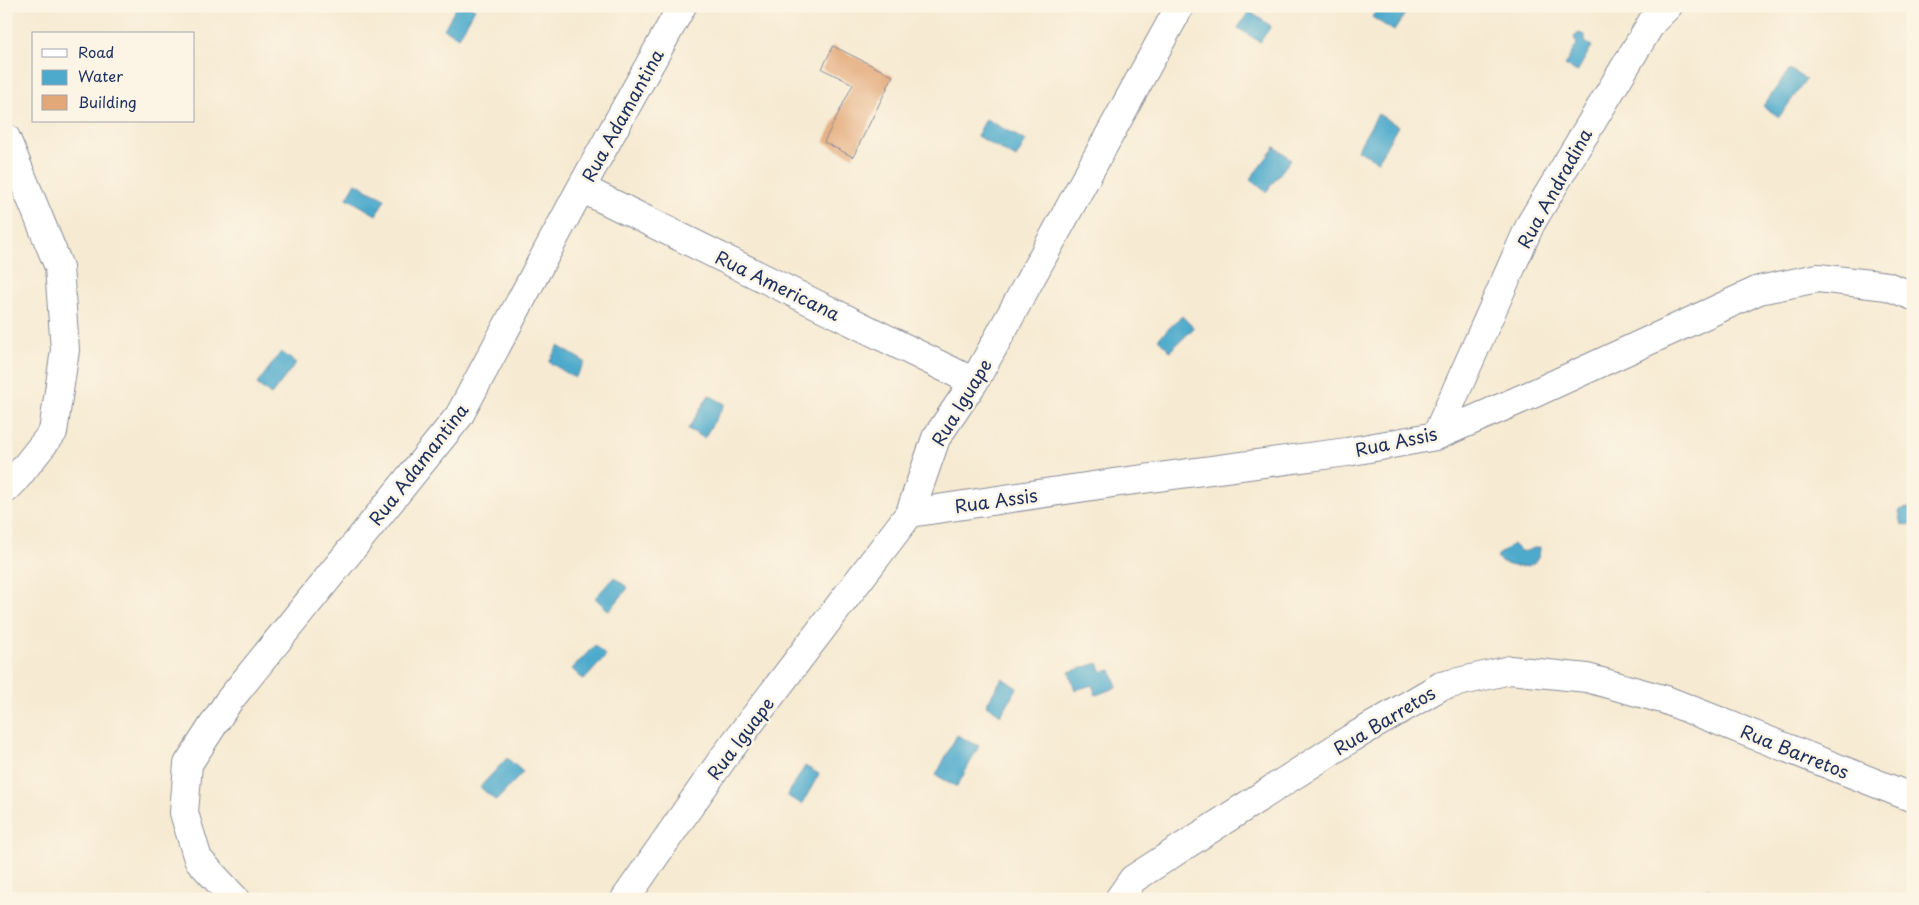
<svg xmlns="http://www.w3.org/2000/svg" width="1919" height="905" viewBox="0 0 1919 905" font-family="'Playpen Sans',sans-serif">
<rect width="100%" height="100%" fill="#fcf5e5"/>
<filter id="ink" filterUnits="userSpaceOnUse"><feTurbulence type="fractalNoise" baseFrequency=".02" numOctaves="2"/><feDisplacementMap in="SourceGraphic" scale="10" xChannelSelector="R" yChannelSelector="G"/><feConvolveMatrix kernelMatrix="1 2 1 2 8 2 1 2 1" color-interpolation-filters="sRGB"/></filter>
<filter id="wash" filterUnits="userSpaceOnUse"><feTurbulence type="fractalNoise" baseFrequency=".0096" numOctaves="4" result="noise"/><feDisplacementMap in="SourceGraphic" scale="20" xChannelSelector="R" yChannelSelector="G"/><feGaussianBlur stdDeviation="1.12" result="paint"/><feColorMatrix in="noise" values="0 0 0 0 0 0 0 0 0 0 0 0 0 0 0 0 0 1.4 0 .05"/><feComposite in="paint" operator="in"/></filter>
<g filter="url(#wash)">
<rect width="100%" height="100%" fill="#f6ead2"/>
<path fill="#4eaacc" stroke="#346c95" d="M457,6H471L475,9L459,37L444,29Z
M1379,6H1410L1394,31L1372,17Z
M1249,11L1271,26L1260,42L1238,28Z
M1579,33L1585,35V42L1592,46L1577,72L1565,65L1577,44L1574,37Z
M1790,69L1806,80L1779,117L1763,106Z
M1378,114L1398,126L1378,161L1357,150Z
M986,119L1026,141L1016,158L977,136Z
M1275,147L1291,159L1266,192L1250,179Z
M356,183L385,199L376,215L347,198Z
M1182,316L1194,328L1170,351L1158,339Z
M558,346L585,362L575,378L549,362Z
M281,352L296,363L271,395L257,384Z
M709,395L725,404L704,438L688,429Z
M1913,507V524L1902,526L1899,510Z
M1513,544C1525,558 1526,548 1540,547C1540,571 1517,569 1501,562L1497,556Z
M614,577L628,588L609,611L595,598Z
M595,645L606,656L584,680L572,669Z
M1098,663L1102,672L1111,670L1117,687L1096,695L1092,685L1075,690L1069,672Z
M1002,678L1017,688L1001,715L986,705Z
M957,735L979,746L957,787L936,775Z
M507,758L523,772L496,801L480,787Z
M805,766L819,774L802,804L787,796Z
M1709,888L1713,899H1680Z"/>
<g id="blocks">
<path fill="#e3a878" d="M833,46L893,76L853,157L824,142L853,84L822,69Z"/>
</g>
</g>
<g filter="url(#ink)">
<use href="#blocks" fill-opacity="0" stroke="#888c98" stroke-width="1"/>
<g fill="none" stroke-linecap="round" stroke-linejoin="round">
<g stroke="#888c98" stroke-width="30">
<path id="minor" d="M6,138L59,267L65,350L53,432L14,481L6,489
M581,188L974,382
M1436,436L1531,223L1652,22L1668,6
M910,513L1113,483L1347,452L1436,436L1535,393L1759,290L1818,278L1887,286L1913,296
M235,899L198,859L184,813L188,764L228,702L459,416L581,188L682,6
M625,899L724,757L910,513L936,438L974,382L1180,6
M1119,899L1133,879L1350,739L1441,686L1510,670L1587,678L1666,700L1913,798"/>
</g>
<use href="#minor" stroke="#fff" stroke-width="28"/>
</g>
</g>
<g text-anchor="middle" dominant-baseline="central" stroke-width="5" stroke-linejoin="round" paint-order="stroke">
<g font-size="18" fill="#1b2f5e" stroke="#fcf5e5">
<text transform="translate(622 115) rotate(-61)">Rua Adamantina</text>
<text transform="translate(1554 188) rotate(-61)">Rua Andradina</text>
<text transform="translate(778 285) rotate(26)">Rua Americana</text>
<text transform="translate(961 402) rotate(-59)">Rua Iguape</text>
<text transform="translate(1396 441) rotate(-12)">Rua Assis</text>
<text transform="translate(418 464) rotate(-52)">Rua Adamantina</text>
<text transform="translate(996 500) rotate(-8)">Rua Assis</text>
<text transform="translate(1384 720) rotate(-31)">Rua Barretos</text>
<text transform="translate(740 738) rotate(-53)">Rua Iguape</text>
<text transform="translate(1795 751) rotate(22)">Rua Barretos</text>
</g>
</g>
<rect width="1919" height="905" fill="none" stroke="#fcf5e5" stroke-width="25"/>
<rect x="32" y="32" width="162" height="90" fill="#fcf5e5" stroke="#a2a6af"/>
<rect x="42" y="49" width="25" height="8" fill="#ffffff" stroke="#a2a6af"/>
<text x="78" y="58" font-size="15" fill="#1b2f5e">Road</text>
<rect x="42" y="70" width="25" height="15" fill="#4eaacc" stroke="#a2a6af"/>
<text x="78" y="82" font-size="15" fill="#1b2f5e">Water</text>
<rect x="42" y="95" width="25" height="15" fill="#e3a878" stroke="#a2a6af"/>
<text x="78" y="108" font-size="15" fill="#1b2f5e">Building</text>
</svg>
